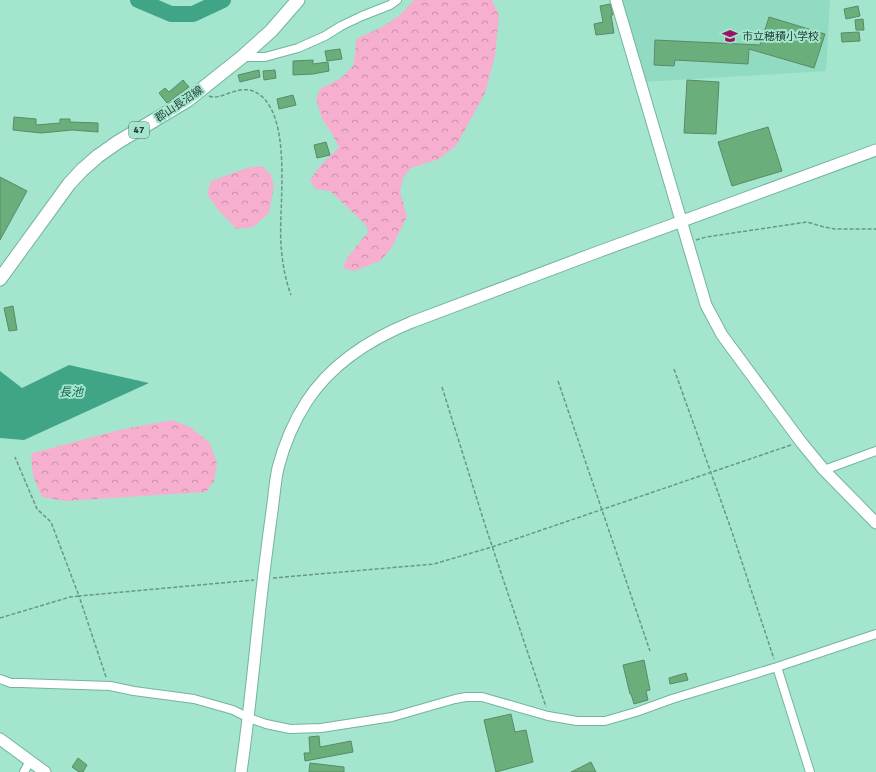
<svg xmlns="http://www.w3.org/2000/svg" width="876" height="772" viewBox="0 0 876 772" font-family="Signika,'Noto Sans JP',sans-serif">
<defs>
<pattern id="forest-crowns" width="20" height="18" patternUnits="userSpaceOnUse"><rect width="20" height="18" fill="#f6afcf"/><path d="M2 6a3 3 0 1 1 6 0M12 15a3 3 0 1 1 6 0" fill="none" stroke="#c790a9"/></pattern>
</defs>
<rect width="100%" height="100%" fill="#a4e5ce"/>
<path fill="#91dbc2" d="M622,0H830L826,71L645,82Z"/>
<path fill="url(#forest-crowns)" d="M414,0H492L499,15L495,56L485,93L456,146L439,159L411,168L403,178L400,192L407,217L390,250L380,261L354,271L343,268L347,258L368,232L366,225L330,191L315,189L310,180L319,167L339,147L331,132L322,119L316,99L320,89L341,78L353,66L355,56L356,39L384,26L400,15Z
M261,166L270,173L274,186L269,213L253,227L237,229C225,218 215,207 207,194L211,181L247,168Z
M172,420L190,427L210,443L217,464L214,481L206,492L65,501L42,497L33,476L31,455L33,453L119,430Z"/>
<path fill="#40a487" d="M69,365L149,383L24,440L0,438V371L22,388Z"/>
<g fill="none" stroke-linecap="round" stroke-linejoin="round">
<path stroke="#40a487" stroke-width="16" d="M138,0L171,14H193L223,0"/>
</g>
<path fill="#6aaf7b" stroke="#5c8967" d="M610,4L613,15H611L614,33L596,35L594,24L603,22L600,6Z
M858,6L860,16L846,19L844,9Z
M769,17L825,34L814,68L749,49L748,64L675,60L674,66L654,65L655,40L760,45Z
M863,19L864,30H856L855,20Z
M859,32L860,41L842,42L841,33Z
M340,49L342,59L327,61L325,51Z
M313,60V64L328,62L329,71L313,74L293,75V61Z
M259,70L260,77L240,82L238,75Z
M275,70L276,78L264,80L263,71Z
M183,80L189,87L167,103L159,93L165,88L169,92Z
M687,80L719,82L716,134L684,133Z
M293,95L296,105L279,109L277,99Z
M14,117L36,119V125L60,123V119H70V122L98,123V132L72,130L41,133L13,130Z
M768,127L782,171L732,186L718,142Z
M326,142L330,155L317,158L314,145Z
M0,177L27,191L0,240Z
M13,306L17,330L9,331L4,308Z
M644,660L650,690L646,691L648,700L634,704L631,694H630L623,665Z
M686,673L688,680L670,684L669,678Z
M511,714L515,732L526,730L533,762L496,772L484,720Z
M319,736L320,747L351,741L353,752L305,761L304,753H310L309,737Z
M78,758L87,765L83,772H79L72,767Z
M591,762L596,772H571Z
M310,763L344,767V772H309Z"/>
<g fill="none" stroke-linecap="round" stroke-linejoin="round">
<g stroke="#74b49f" stroke-width="10">
<path id="minor" d="M242,57H265L298,48L325,36L341,26L362,16L390,5L397,0
M824,470L876,451
M777,667L810,772
M0,679L11,683H21L110,686L134,691L194,699L233,710L249,718L266,724L290,729L321,728L392,717L455,699L466,697H482L548,716L577,721H605L636,712L672,699L777,667L876,634
M24,772L30,761"/>
</g>
<g stroke="#74b49f" stroke-width="13">
<path id="tertiary" d="M616,0L706,305L722,335L801,442L824,470L876,523
M0,739L45,772
M241,772C252,698 257,623 267,549C269,531 272,513 274,495C275,486 276,477 278,468C284,445 294,421 307,401C332,363 370,339 412,322L595,253L876,150"/>
</g>
<g stroke="#74b49f" stroke-width="15">
<path id="primary" d="M0,279L69,184L82,170L98,156L118,142L188,100L242,57L271,31L298,0"/>
</g>
<path stroke="#689787" stroke-width="1.5" stroke-dasharray="4 2" stroke-linecap="butt" d="M209,96C220,101 237,85 253,91C295,108 278,208 281,244C282,261 285,279 291,295
M696,240L706,237L807,222L824,227L835,229H876
M674,369L731,529L774,659
M558,381L650,651
M442,387L485,525L546,707
M273,578L434,564L492,547L791,445
M0,618L70,597L79,596L51,522L37,509L15,457
M106,677L79,596L254,580"/>
<use href="#minor" stroke="#fff" stroke-width="8"/>
<use href="#tertiary" stroke="#fff" stroke-width="11"/>
<use href="#primary" stroke="#fff" stroke-width="13"/>
</g>
<defs>
<g id="school-bare" transform="scale(1.2)"><path d="M0-5L7-2L0 1L-7-2ZM-4 1L0 2.5L4 1V4Q0 6-4 4Z" fill="#9b1364" stroke="#a4e5ce" stroke-width="2.5" paint-order="stroke"/></g>
</defs>
<g fill-rule="evenodd">
<use href="#school-bare" x="730" y="36"/>
</g>
<g text-anchor="middle" dominant-baseline="central" stroke-width="4" stroke-linejoin="round" paint-order="stroke">
<rect fill="#a4e5ce" stroke="#4b7264" stroke-width="1" x="129" y="122" width="20" height="16" rx="3"/>
<g font-size="10" font-weight="bold" fill="#254037">
<text x="139" y="130">47</text>
</g>
<g font-size="11" fill="#254037" stroke="#a4e5ce" text-anchor="start">
<text x="742" y="36">市立穂積小学校</text>
</g>
<g font-size="11" fill="#254037" stroke="#a4e5ce">
<text transform="translate(179 104) rotate(-34)">郡山長沼線</text>
</g>
<g font-size="12" font-style="italic" fill="#176450" stroke="#a4e5ce">
<text x="71" y="392">長池</text>
</g>
</g>
</svg>
